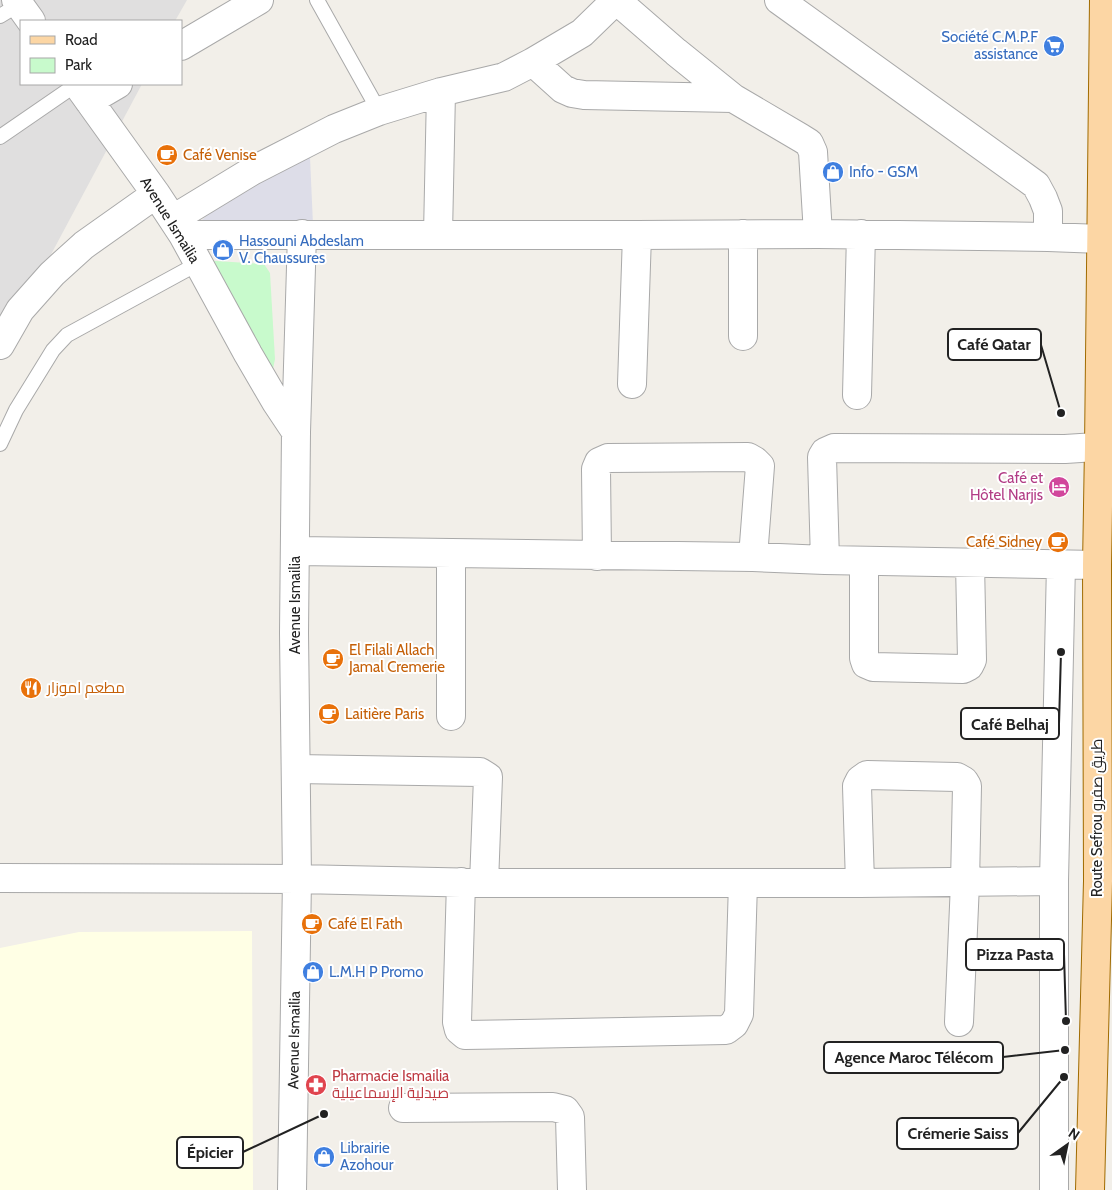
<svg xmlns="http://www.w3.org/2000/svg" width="1112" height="1190" viewBox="0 0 1112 1190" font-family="Cabin,Cairo,sans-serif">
<rect width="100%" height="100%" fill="#f2efe9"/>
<path fill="#e0dfdf" d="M0,0H187L175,21H21V84H142L0,350Z"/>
<path fill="#ffffe5" d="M252,931L253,1190H0V948L79,932Z"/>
<path fill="#c8facc" d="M200,260L264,264L270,273L275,359L272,374Z"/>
<path fill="#dddde8" d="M310,157L313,225L199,223L217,205L288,160Z"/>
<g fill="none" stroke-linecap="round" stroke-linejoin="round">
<g stroke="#a9a9a9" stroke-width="16">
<path id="lane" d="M317,0L379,111
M0,16L23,2
M0,137L77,84
M0,444L16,410L53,350L67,335L199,263"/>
</g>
<g stroke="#a9a9a9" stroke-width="30">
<path id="street" d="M16,0L31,21
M616,0L676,52L733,98
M779,0L1036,185L1043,198L1048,211V237
M181,46L259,0
M533,62L582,33L616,0
M77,84L156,194L183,235L248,354L276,402L296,432
M89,101L118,84
M173,219L252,171L334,129L379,111L441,92L504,77L533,62L563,89L572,93L584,95L733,98L801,138L809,143L813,152L818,234
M438,234L441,92
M743,234V336
M183,235H637L818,234L1048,237L1101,239
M0,345L20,310L52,274L84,245L156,194
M632,384L637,235
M857,395L861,234
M296,551L753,557L825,560L1097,565
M597,556L596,469L599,462L608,458L748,457L755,461L760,466L753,557
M825,560L822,457L825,452L834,448L1065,449L1112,446
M864,561V658L866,664L873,667L963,669L969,666L972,660L970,563
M451,716V554
M296,769L480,772L488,777L484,883
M0,878L297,879L484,883H860L1054,881
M461,882L457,1022L459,1030L465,1035L726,1030L734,1024L739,1014L743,883
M860,883L857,786L860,780L867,775L957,777L964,781L967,786L965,883L959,1022
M403,1108L553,1107L565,1110L570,1117L572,1190
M292,1190L297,879L294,633L296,432L302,234
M1054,1190V881L1061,564"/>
</g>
<g stroke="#a06b00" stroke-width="30">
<path id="primary" d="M1090,1190L1098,881L1097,565L1099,447L1104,0"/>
</g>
<use href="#lane" stroke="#fff" stroke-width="14"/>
<use href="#street" stroke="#fff" stroke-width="28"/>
<use href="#primary" stroke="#fcd6a4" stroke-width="28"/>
</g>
<defs>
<g id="supermarket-disc" transform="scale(1.125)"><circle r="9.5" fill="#3f7fe0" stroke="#fff"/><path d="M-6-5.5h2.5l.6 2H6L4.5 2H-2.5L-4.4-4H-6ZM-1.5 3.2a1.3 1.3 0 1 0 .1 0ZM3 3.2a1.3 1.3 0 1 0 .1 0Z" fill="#fff"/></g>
<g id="cafe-disc" transform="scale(1.125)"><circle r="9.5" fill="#e8710a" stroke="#fff"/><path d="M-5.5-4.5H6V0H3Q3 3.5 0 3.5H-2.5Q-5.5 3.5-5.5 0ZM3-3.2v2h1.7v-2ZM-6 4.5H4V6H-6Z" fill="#fff"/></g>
<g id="shop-disc" transform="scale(1.125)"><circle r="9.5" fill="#3f7fe0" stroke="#fff"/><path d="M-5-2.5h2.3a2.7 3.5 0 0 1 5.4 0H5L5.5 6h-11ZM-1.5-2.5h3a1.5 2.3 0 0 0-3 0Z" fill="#fff"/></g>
<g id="hotel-disc" transform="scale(1.125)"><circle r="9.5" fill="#d1479c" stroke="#fff"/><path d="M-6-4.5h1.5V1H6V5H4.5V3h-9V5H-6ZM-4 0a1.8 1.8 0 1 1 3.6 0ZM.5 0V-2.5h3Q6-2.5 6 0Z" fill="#fff"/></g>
<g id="restaurant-disc" transform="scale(1.125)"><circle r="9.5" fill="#e8710a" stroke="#fff"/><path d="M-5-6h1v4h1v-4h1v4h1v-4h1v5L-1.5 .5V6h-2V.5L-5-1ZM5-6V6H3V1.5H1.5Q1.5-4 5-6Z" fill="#fff"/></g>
<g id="pharmacy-disc" transform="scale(1.125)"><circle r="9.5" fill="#e0444e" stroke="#fff"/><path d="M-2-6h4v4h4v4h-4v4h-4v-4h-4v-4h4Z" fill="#fff"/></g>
</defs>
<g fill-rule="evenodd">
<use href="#supermarket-disc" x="1054" y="46"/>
<use href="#cafe-disc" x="167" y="155"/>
<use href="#shop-disc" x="833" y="172"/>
<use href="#shop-disc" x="223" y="250"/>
<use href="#hotel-disc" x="1059" y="487"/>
<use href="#cafe-disc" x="1058" y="542"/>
<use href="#cafe-disc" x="333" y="659"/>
<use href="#restaurant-disc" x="31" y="688"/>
<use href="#cafe-disc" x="329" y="714"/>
<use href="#cafe-disc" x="312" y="924"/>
<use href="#shop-disc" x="313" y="972"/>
<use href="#pharmacy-disc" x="316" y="1085"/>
<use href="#shop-disc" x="324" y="1157"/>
</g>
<g text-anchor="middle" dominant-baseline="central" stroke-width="4" stroke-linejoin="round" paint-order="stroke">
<g font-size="15" fill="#366cbe" stroke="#fff" text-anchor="start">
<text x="1038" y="37" text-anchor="end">Société C.M.P.F<tspan x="1038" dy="17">assistance</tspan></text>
<text x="849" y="172">Info - GSM</text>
<text x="239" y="241">Hassouni Abdeslam<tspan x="239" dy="17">V. Chaussures</tspan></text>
<text x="329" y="972">L.M.H P Promo</text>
<text x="340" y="1148">Librairie<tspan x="340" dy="17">Azohour</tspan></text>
</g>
<g font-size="15" fill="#c56008" stroke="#fff" text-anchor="start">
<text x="183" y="155">Café Venise</text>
<text x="1042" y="542" text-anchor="end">Café Sidney</text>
<text x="349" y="650">El Filali Allach<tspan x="349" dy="17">Jamal Cremerie</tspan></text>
<text x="47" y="688">مطعم اموزار</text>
<text x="345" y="714">Laitière Paris</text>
<text x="328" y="924">Café El Fath</text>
</g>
<g font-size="15" fill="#222" stroke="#fff">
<text transform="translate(170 220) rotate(58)">Avenue Ismailia</text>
<text transform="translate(295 605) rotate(-90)">Avenue Ismailia</text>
<text transform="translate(1097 818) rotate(-90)">Route Sefrou طريق صفرو</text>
<text transform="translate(294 1040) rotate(-89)">Avenue Ismailia</text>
</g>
<g font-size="15" fill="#b23c85" stroke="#fff" text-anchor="end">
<text x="1043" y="478">Café et<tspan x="1043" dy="17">Hôtel Narjis</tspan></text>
</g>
<g font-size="15" fill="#be3a42" stroke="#fff" text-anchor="start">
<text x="332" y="1076">Pharmacie Ismailia<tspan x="332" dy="17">صيدلية الإسماعيلية</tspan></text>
</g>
</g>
<path fill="none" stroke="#222" stroke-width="2" d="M1061 413L1041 345M1061 652L1059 724M1066 1021L1064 954M1065 1050L1003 1057M1064 1077L1018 1133M324 1114L243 1152"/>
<g fill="#222" stroke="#fff" stroke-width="2">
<circle cx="1061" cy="413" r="5"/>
<circle cx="1061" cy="652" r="5"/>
<circle cx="1066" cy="1021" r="5"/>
<circle cx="1065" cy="1050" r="5"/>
<circle cx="1064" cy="1077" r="5"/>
<circle cx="324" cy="1114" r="5"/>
</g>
<g fill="#fff" stroke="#222" stroke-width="2">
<rect x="948" y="329" width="93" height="31" rx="5"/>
<rect x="961" y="708" width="98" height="31" rx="5"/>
<rect x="966" y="939" width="98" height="31" rx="5"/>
<rect x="824" y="1042" width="179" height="31" rx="5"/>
<rect x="897" y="1118" width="121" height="31" rx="5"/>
<rect x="177" y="1137" width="66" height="31" rx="5"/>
</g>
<g font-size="16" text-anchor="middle" font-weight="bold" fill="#222">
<text x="994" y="350">Café Qatar</text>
<text x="1010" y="730">Café Belhaj</text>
<text x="1015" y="960">Pizza Pasta</text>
<text x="914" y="1063">Agence Maroc Télécom</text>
<text x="958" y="1139">Crémerie Saiss</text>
<text x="210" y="1158">Épicier</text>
</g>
<rect x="20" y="20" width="162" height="65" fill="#ffffff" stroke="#a7a7a7"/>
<rect x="30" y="36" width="25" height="8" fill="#fcd6a4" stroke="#a7a7a7"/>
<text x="65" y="45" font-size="15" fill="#222222">Road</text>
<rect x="30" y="58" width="25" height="15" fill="#c8facc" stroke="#a7a7a7"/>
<text x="65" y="70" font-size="15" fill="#222222">Park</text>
<g transform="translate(1067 1145) rotate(33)" stroke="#ffffff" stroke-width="4" paint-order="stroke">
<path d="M0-4L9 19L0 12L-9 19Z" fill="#222222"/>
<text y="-8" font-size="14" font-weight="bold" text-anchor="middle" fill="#222222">N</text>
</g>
</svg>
